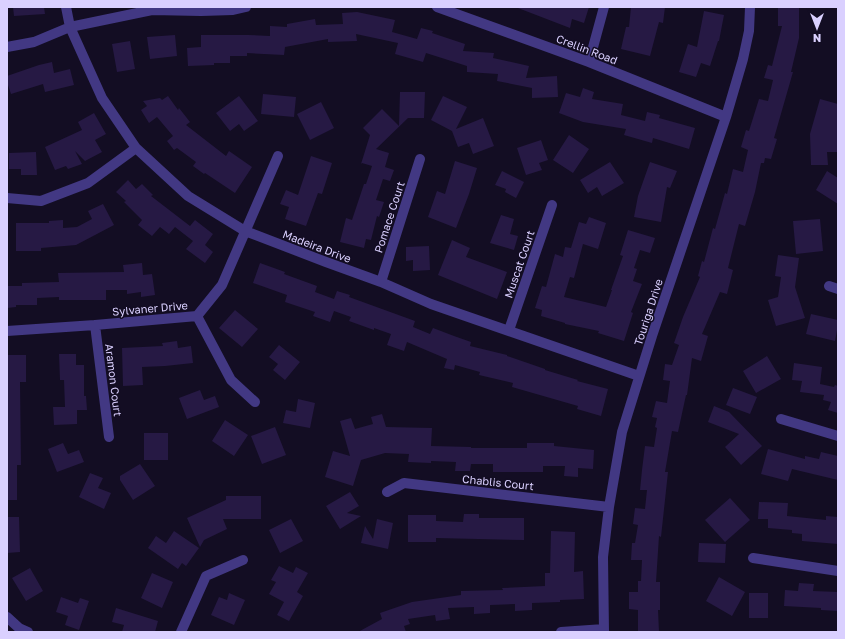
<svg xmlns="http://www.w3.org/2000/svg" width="845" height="639" viewBox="0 0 845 639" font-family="'Golos Text',sans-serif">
<rect width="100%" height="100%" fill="#130d23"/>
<path fill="#261944" d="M13,7H44L45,14L14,16Z
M518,7H589L584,23L572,19L570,28L518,8Z
M631,7H665L663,23L659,22L650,56L621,49L626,27H629Z
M778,7H799V38L791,72H793L774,138L777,139L771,159L765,158L764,163H761L755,192L745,226L739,224L728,268L733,270L727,294L720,292L702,334L708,336L701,361L692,358L687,395H686L678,432L672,431L665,472H668L661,537L659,536L656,582H660V610H658L659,632H638V610L629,609V592H638V581H641L642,560H631L632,543H635L638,525L633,524L635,508L645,509L647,490H640L642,470L645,446L654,447L657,428L655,427L657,418L652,417L656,401L667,403L670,381L663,380L665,364L672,365L679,345L674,343L683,317L700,277L698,276L702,261L704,262L713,228L715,229L725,193L727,194L733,169L743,172L748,150L741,147L746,130L749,131L759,99L768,101L773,80L764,78L768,65L772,66L782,26H778Z
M704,11L724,15L719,41H718L710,66L701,63L696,77L679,72L688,44L697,47Z
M357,12L395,20L392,32L417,39L421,28L433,31L432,33L465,44L463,51L494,53L493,58L529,66L526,78L557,76L558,97L532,98V88L497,81L498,74L467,72V66L426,53L423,62L395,54L398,43L356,34L357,41L328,42V39L285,47L284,55L247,53V56H230V63H214V65L188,66L187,48L201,47V35H248L270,36V26L287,27V24L315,19L316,25L343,24L342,13Z
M175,35L177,56L150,59L147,37Z
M130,41L135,69L117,72L112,44Z
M52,62L54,73L70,69L74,85L45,92L43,84L11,94L7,82V76L39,65Z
M583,88L594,92L592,99L623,104L621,115L645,121L647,112L660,115L659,118L695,128L689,149L653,138L652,143L624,135L626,129L583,122L559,113L566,93L580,97Z
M400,92H425L424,118H408L376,149L389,153L385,167L394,170L390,181L383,179L376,200L384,202L379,217L377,216L371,240L366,239L364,248L340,242L346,218L352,220L364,184H366L372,166L362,163L361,164L370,135L363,128L382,109L399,126Z
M263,94L296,97L294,117L261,114Z
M168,96L178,110L179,108L190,122L186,125L226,156L229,151L252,167L235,193L205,173L204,174L193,166L196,162L177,148L174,150L167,141L173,136L157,117L149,123L141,110L147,106L143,101L160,98L162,100Z
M239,96L258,121L244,131L239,124L230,131L216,113Z
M443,96L467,107L456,129L483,118L494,146L473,154L469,143L458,147L452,131L431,120Z
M820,99L838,104V152H827L828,165H811L810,134Z
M321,102L334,128L310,140L297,114Z
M94,113L106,134L95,140L102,152L85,161L75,151L82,164L68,169L66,166L55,170L45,147L82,130L78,122Z
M569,135L589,149L573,173L553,160Z
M541,140L548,160L539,163L542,170L526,175L517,148Z
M36,152L37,175H21V169H9V153Z
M311,156L332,163L322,194L318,193L306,226L285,219L289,207L280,204L286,190L298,195Z
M455,161L477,168L469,194L456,228L428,217L437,191L445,194Z
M610,162L624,183L602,196L597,187L588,193L580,180Z
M650,162L677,171L670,188L667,187L661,222L634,217L638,196Z
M502,171L524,182L516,198L505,192L506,189L495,185Z
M827,171L838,178V204L816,190Z
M128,180L136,189L142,184L153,195L151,196L190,226L195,220L213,234L205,245L213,252L205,263L186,249L193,241L175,227L169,234L160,227L152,236L138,225L142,220L124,202L126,201L116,192Z
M103,204L114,225L76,245L41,248V251H16V223H49V221L63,220V228L77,227L92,219L88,211Z
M501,215L514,219L510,234L518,236L514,250L490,243Z
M589,217L606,223L598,249L583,244L574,278L570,277L564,297L606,307L612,290H611L623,256L620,255L628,230L655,238L650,253L640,250L634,268L637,269L633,281L642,284L631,312L633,313L624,341L598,333L599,331L565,324V323L541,316L542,310L535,308L542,286L546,287L555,254L563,257L565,247L571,248L579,222L586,224Z
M820,219L823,251L796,254L793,221Z
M452,240L470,248L466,257L507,272L497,299L438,275Z
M429,246L430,270L413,271V260L406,261V247Z
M778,255L799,258L795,287L805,318L776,326L768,300L778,297L781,277L775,276Z
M142,263L143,275L152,274L155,295L141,297V292L127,294V290H106V300H59V297L37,298V305H16V307L7,308V286H22V283L59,282L58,273L124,272L123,265Z
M260,263L285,272L284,274L317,286L315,292L334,299L337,291L350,295L349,297L415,321L413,327L430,334L433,328L454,336L471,342L470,346L507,355V356L545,369V370L578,380L577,381L608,389L601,416L577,409L578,406L512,387L513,383L479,375L480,372L455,365L454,370L444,368L447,359L407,342L404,351L387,345L391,334L374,328V330L349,321L351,317L334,311L330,322L313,316L315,312L285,302L287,295L253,283Z
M235,310L258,329L242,347L219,328Z
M811,314L838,320V325L835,341L806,334Z
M177,341L178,348L191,346L193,363L165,366L142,367L143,385L123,386L122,348L163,346L162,343Z
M279,345L300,362L285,380L273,370L278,364L269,357Z
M59,354H76V365H84V396H86L87,410H77V424L54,425L53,407H65L64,380H60Z
M7,355H26V382H20L21,465H17V500H7Z
M767,356L781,379L756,393L743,371Z
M794,363L822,367L820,384L834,387L835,385L838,386V413L828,410L831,402L823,400L824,395L800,392L802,381L792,380Z
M733,388L757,397L750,414L726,405Z
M200,390L204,400L215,396L219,407L187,419L179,398Z
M298,399L315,403L310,428L283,423L286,410L296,412Z
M714,406L729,412L762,446L741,465L725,447L739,434L708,422Z
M382,414L386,427L432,428L431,446L471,447V448H527V443H554V446L594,450L593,469L578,468V477L564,476L565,466H543V472H493V464H471L470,471H455L456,462L431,461V463L408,462L409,454L385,453L361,460L353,486L325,477L333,451L350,456L340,421L351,418L355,429L373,424L371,417Z
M225,420L248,435L234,456L212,441Z
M275,427L286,455L262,464L251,436Z
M144,433H168V460H144Z
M63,443L68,454L79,450L84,462L57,472L48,449Z
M768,449L805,459V456L819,459L821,452L838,456V480L792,469L788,481L761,474Z
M140,464L155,486L133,500L120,480V476Z
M90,473L103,478L98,488L111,493L104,509L79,497Z
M350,492L359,506L347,513L361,516L340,529L326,506Z
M226,496H261V519H223L227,529L204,540L200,547L187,518L226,500Z
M730,498L750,520L725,542L705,520Z
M759,502L788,503L787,516L826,520V516L838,517V544L802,541V534L792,533V530L768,528V519H758Z
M464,514H479V518H524V540L436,538V542H408V515H436V521L463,522Z
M7,517H19L20,552L7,553Z
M291,519L303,541L280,553L269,530Z
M377,519L393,523L388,549L361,543L365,526L373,539Z
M174,531L199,548L186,566L182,563L178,569L148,548L156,536L166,543Z
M551,531L575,532L574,572L583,571L584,599L560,600V602L532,603V610L515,611V604L490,605V613L474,614V607L448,608L450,619L436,621L435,615L408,619L410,624L404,626L406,632H358L382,619L380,613L412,602L461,595V591L503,590L502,588L545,586V573H550Z
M699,543L726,544L725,563L698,562Z
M279,566L293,573L296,567L308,573L297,592L303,596L289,621L277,615L284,602L269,594L276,582L271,580Z
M30,568L43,591L26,601L12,578Z
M152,573L173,582L162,608L141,598Z
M719,577L745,592L732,616L706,601Z
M799,583L814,584L813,591L838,592V611L821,610V608L784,606L785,590L798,591Z
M229,593L245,600L234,625L211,615L219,597L227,600Z
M749,593H768V618H749Z
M61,597L78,603L80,598L89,601L79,630L65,625L68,616L56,612Z
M116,608L158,621L155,632H122L124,625L112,622Z"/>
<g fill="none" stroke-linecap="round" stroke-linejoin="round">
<path stroke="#423883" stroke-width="10" d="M66,7L70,27L102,98L136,148L188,196L245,231L326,262L381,282L431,304L639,376
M437,7L589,62L726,117
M7,47L34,42L70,27L152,10L201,11L233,10L246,7
M589,62L604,7
M7,198L41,201L88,183L136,148
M381,282L420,159
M829,286L838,289
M197,316L231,380L255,402
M95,325L109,437
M509,330L552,205
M7,331L95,325L197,316L222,285L278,156
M781,419L838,436
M387,492L404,483L609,507
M753,558L838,571
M7,617L19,628L28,632
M181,632L206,576L243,560
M561,632L604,629
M604,632L603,557L609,507L622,432L652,336L726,117L743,59L749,31L750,7"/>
</g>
<g text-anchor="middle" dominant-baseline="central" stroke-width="3" stroke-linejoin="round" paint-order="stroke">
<g font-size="11" fill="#dad0ff" stroke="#130d23">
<text transform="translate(587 49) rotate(21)">Crellin Road</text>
<text transform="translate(389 217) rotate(-72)">Pomace Court</text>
<text transform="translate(317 246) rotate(21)">Madeira Drive</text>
<text transform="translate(519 264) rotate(-71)">Muscat Court</text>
<text transform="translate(150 308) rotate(-5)">Sylvaner Drive</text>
<text transform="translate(648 312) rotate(-72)">Touriga Drive</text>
<text transform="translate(114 380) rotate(83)">Aramon Court</text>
<text transform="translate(498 482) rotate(6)">Chablis Court</text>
</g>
</g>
<rect width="845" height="639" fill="none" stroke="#dad0ff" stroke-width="16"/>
<g transform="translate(817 28) rotate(180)" stroke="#130d23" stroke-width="3" paint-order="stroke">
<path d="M0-3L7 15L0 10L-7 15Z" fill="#dad0ff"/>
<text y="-6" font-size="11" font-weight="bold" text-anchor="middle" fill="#dad0ff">N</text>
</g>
</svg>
